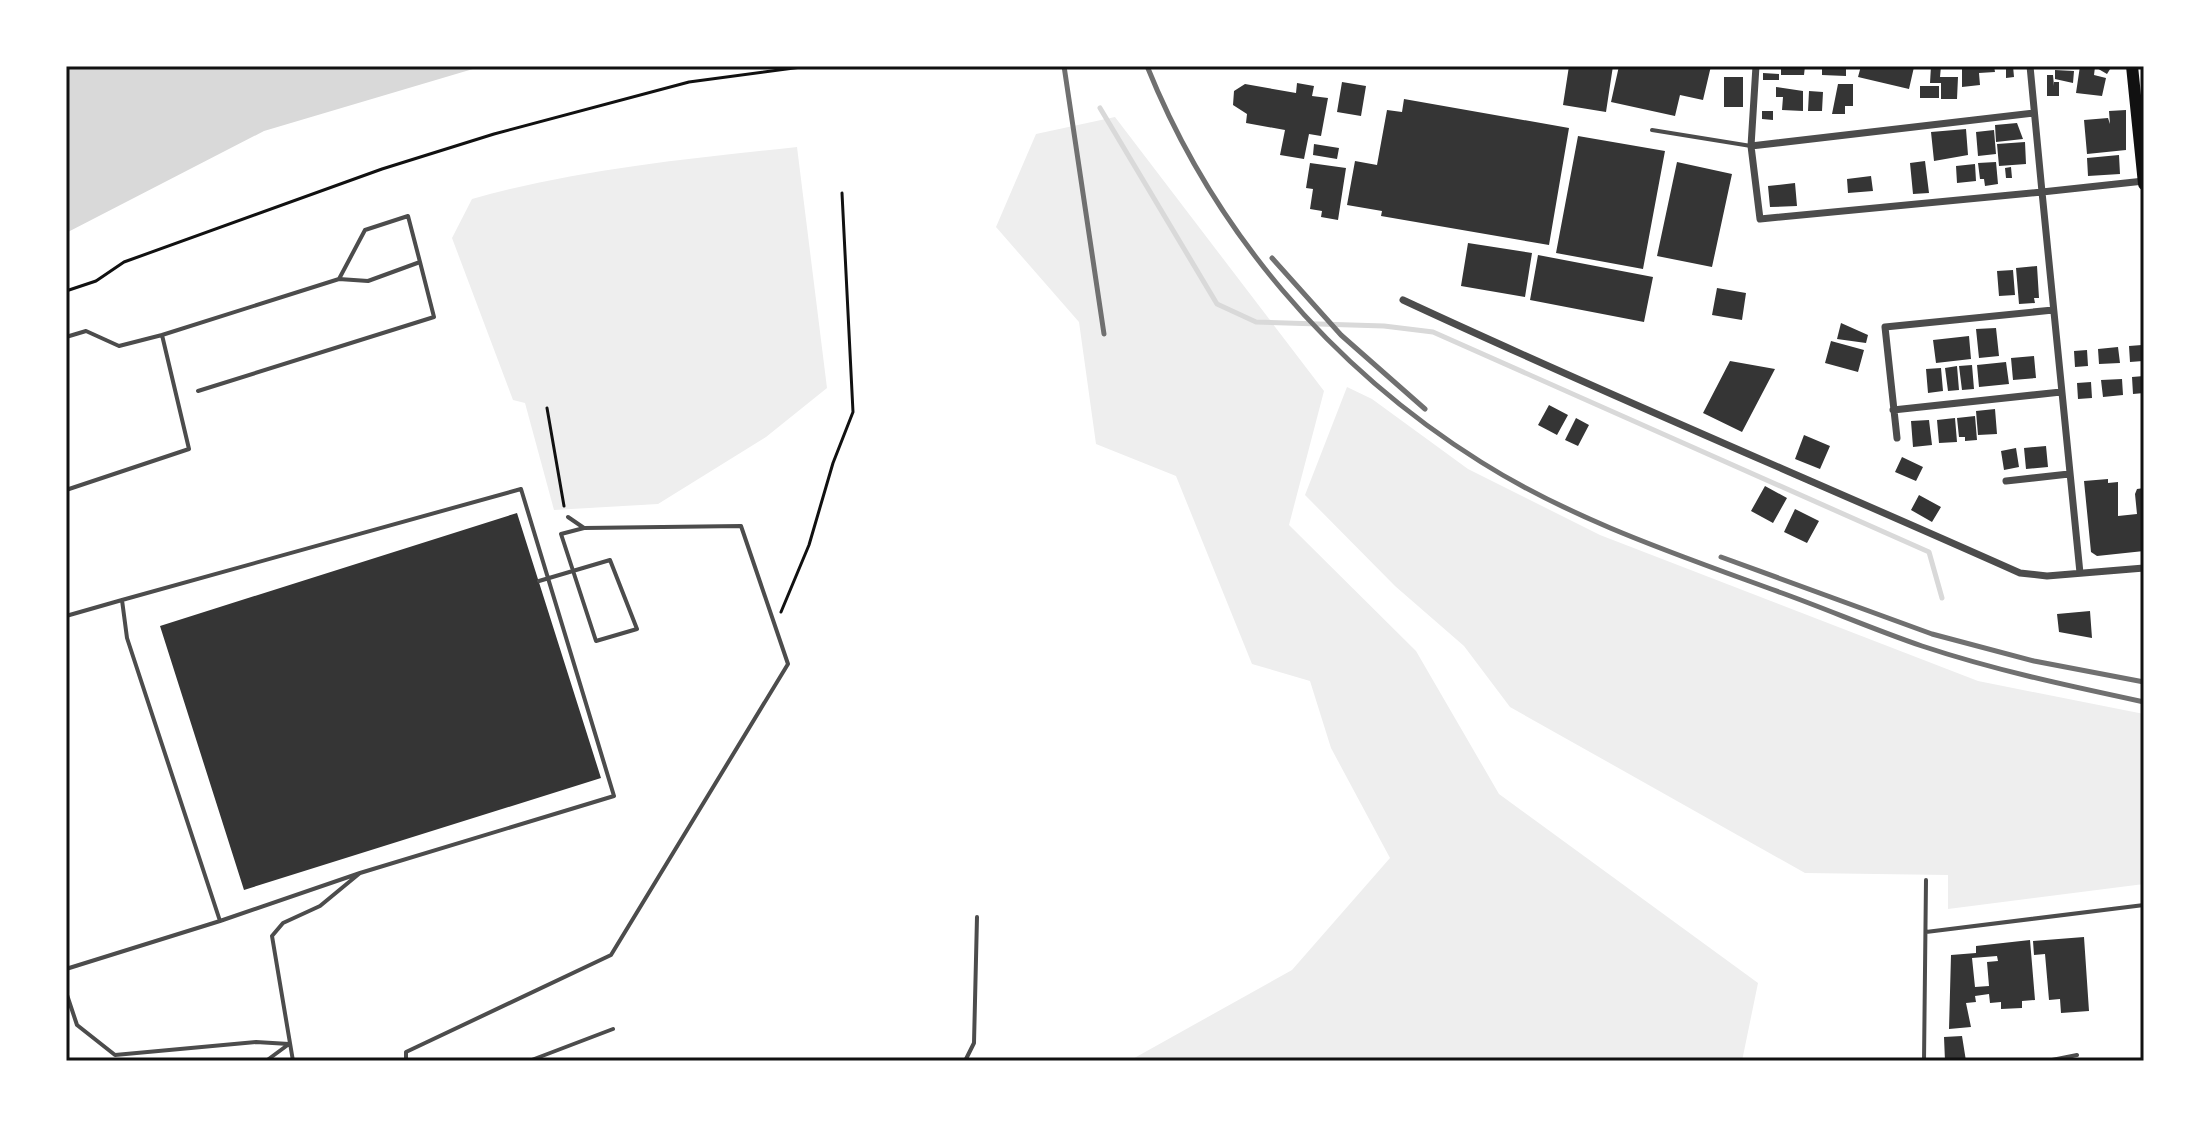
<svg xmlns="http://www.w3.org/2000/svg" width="2210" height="1127" viewBox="0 0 2210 1127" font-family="Overpass,sans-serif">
<rect width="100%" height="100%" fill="#fff"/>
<path fill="#eee" d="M1115,117L1324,391L1289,525L1416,651L1499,794L1758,983L1742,1061H1129L1292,970L1390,858L1331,748L1310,681L1252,664L1176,476L1096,444L1079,322L996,227L1036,134Z
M797,147L827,388L766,437L658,504L554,510L525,403L513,400L452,238L472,199C578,169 687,159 797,147Z
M1347,387L1372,399L1468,469L1600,535L1978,681L2144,714V884L1948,909V875L1805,873L1510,707L1464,646L1395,586L1305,495Z"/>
<path fill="#d9d9d9" d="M66,66H483L264,131L66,233Z"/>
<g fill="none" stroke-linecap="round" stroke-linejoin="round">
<path stroke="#d9d9d9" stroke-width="5" d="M1100,108L1217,304L1256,322L1384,326L1433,332L1929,552L1942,598"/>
</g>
<path fill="#353535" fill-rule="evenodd" d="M1569,66H1613L1606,112L1563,105Z
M1619,66H1711L1703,100L1680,95L1675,116L1611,102Z
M1781,66H1805L1804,75H1781Z
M1822,66H1846V76L1822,75Z
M1861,66H1910L1914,67L1909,89L1858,77Z
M1931,66H1941L1940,77H1958L1957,99H1941V83H1930Z
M1962,66H1994L1995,72L1979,73L1980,85L1962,87Z
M2006,66H2013L2014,77L2006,78Z
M2080,66H2112L2107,74L2095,67L2094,75L2106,78L2102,96L2076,93Z
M2055,70L2074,71L2073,83L2055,79Z
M1763,73L1779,74V80H1763Z
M2047,75H2053L2054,86V82H2059V96H2047Z
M1724,77H1743V107H1724Z
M1342,82L1366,86L1361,116L1337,112Z
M1297,83L1314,86L1312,96L1328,98L1321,136L1309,134L1304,159L1280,155L1285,130L1246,123L1247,114L1233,105L1234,91L1245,84L1296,93Z
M1838,84H1853V106H1845V114H1832Z
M1920,86H1939V98H1920Z
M1776,87L1803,91V111L1782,110L1783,97H1776Z
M1809,91L1823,92L1822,111H1808Z
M1404,99L1569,128L1549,245L1381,216L1382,211L1347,205L1355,161L1377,165L1387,110L1402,112Z
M2126,110V150L2087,154L2084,120L2108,118L2110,124L2109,111Z
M1762,111H1773V120L1762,119Z
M2017,123L2023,139L1996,142L1995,125Z
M1966,129L1968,155L1934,161L1931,132Z
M1994,130L1996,154L1978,156L1976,132Z
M1578,136L1665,151L1643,269L1556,253Z
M2025,142L2026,164L1999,166L1997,144Z
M1314,144L1339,148L1337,159L1313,155Z
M2119,155L2120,174L2088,176L2087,158Z
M1925,161L1929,193L1913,194L1910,163Z
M1677,162L1732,174L1712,267L1657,256Z
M1996,162L1998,184L1985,186L1984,179H1980L1978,163Z
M1310,163L1346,168L1338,220L1321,217L1322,211L1310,209L1313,189L1306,188Z
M1975,164L1976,181L1957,183L1956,166Z
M2011,167L2012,178H2006L2005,168Z
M1871,176L1873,191L1848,193L1847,179Z
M1795,183L1797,206L1770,207L1768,186Z
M1468,243L1532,253L1525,297L1461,286Z
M1538,255L1653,277L1644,322L1530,300Z
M2037,266L2039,298H2034L2035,303L2019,304L2016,268Z
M2013,270L2015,295L1999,296L1997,271Z
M1717,288L1746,293L1742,320L1712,315Z
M1841,323L1868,335L1866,343L1837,339Z
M1996,328L1999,356L1979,358L1976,329Z
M1969,336L1971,359L1936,363L1933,340Z
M1831,341L1864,350L1858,372L1825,363Z
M2142,345L2143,361L2130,362L2129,346Z
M2118,347L2120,363L2099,364L2098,349Z
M2087,350L2088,366L2075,367L2074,351Z
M2034,356L2036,378L2013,380L2011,358Z
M1730,361L1775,369L1742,432L1703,413Z
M2006,362L2009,384L1979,387L1977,365Z
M1972,365L1974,389L1962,390L1959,366Z
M1957,366L1959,390L1948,391L1945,368Z
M1941,368L1943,391L1928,393L1926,369Z
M2144,376V393L2133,394L2132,377Z
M2122,379L2123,395L2103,397L2101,380Z
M2091,382L2092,398L2078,399L2077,383Z
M1549,405L1568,415L1557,435L1538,425Z
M1995,409L1997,434L1978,435L1976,411Z
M1975,416L1977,440L1965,441V437H1959L1957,418Z
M1576,418L1589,425L1578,446L1565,440Z
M1955,418L1957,442L1939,443L1937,420Z
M1929,420L1932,445L1913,447L1911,421Z
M1804,435L1830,446L1820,469L1795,459Z
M2046,446L2048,467L2026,469L2024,448Z
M2016,448L2019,467L2004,470L2001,451Z
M1902,457L1923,467L1916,481L1895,472Z
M2108,479V483L2118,482V516L2137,514L2135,494L2137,489L2144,488V551L2097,556L2091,552L2084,481Z
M1765,486L1787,498L1773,523L1751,511Z
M1919,495L1941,507L1932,522L1911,510Z
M1795,509L1819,521L1807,543L1784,532Z
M517,513L601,778L244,890L160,626Z
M2090,611L2092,638L2059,632L2057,614Z
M2084,937L2089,1011L2061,1013L2060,999L2049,1000L2045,954L2034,955L2033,941Z
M2030,940L2035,1000L2022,1001V1008L2001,1009V1002L1990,1003L1989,994L1975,996L1976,1002L1966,1003L1971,1027L1949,1029L1951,955L1976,953V946ZM1997,956L1998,961L1987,962L1989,986L1975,987L1972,958Z
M1962,1036L1966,1061H1945L1944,1037Z"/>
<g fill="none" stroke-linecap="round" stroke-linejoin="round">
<path stroke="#111" stroke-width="3" d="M66,291L96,281L124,262L382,169L494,134L689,82L809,66
M547,408L564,506
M781,612L809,545L833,463L853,412L842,193"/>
<path stroke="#4c4c4c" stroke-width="4" d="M1652,130L1751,146
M66,337L86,331L119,346L162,335
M198,391L434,317L420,262
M66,490L189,449L162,335L339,279L368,281L420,262L408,216L365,230L339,279
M539,581L610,560L637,629L596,641L561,534L584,528
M66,616L122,600
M1926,932L2144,905
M66,969L220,921
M66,992L77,1025L115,1055L256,1042L289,1044
M266,1061L289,1044
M293,1061L272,936L283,923L320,906L360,873L614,796L521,489L122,600L127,638L220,921L360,873
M406,1061V1052L611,955L788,664L741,526L584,528L568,517
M529,1061L613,1029
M965,1061L974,1043L977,917
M1924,1061L1926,880
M2047,1061L2077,1055"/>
<path stroke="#4c4c4c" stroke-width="7" d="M1756,66L1751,146L1760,219L2042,192L2080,573
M2030,66L2042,192L2144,181
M1751,146L2034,113
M1403,300C1607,395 1814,481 2020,573L2047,576L2144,568
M1893,410L2061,392
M1897,438L1885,327L2053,310
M2006,481L2069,474"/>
<path stroke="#111" stroke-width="12" d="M2132,66L2144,184"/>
<path stroke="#707070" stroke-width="5" d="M1064,66L1104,334
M1147,66C1213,230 1331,368 1481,462C1573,520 1681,556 1782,593C1829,610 1875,630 1922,646C1994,670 2069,686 2144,702
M1272,258L1341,335L1425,409
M1721,557L1932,634L2034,661L2144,682"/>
</g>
<rect width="2210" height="1127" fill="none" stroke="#ffffff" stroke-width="136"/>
<rect x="68" y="68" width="2074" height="991" fill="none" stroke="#111" stroke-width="3"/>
</svg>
